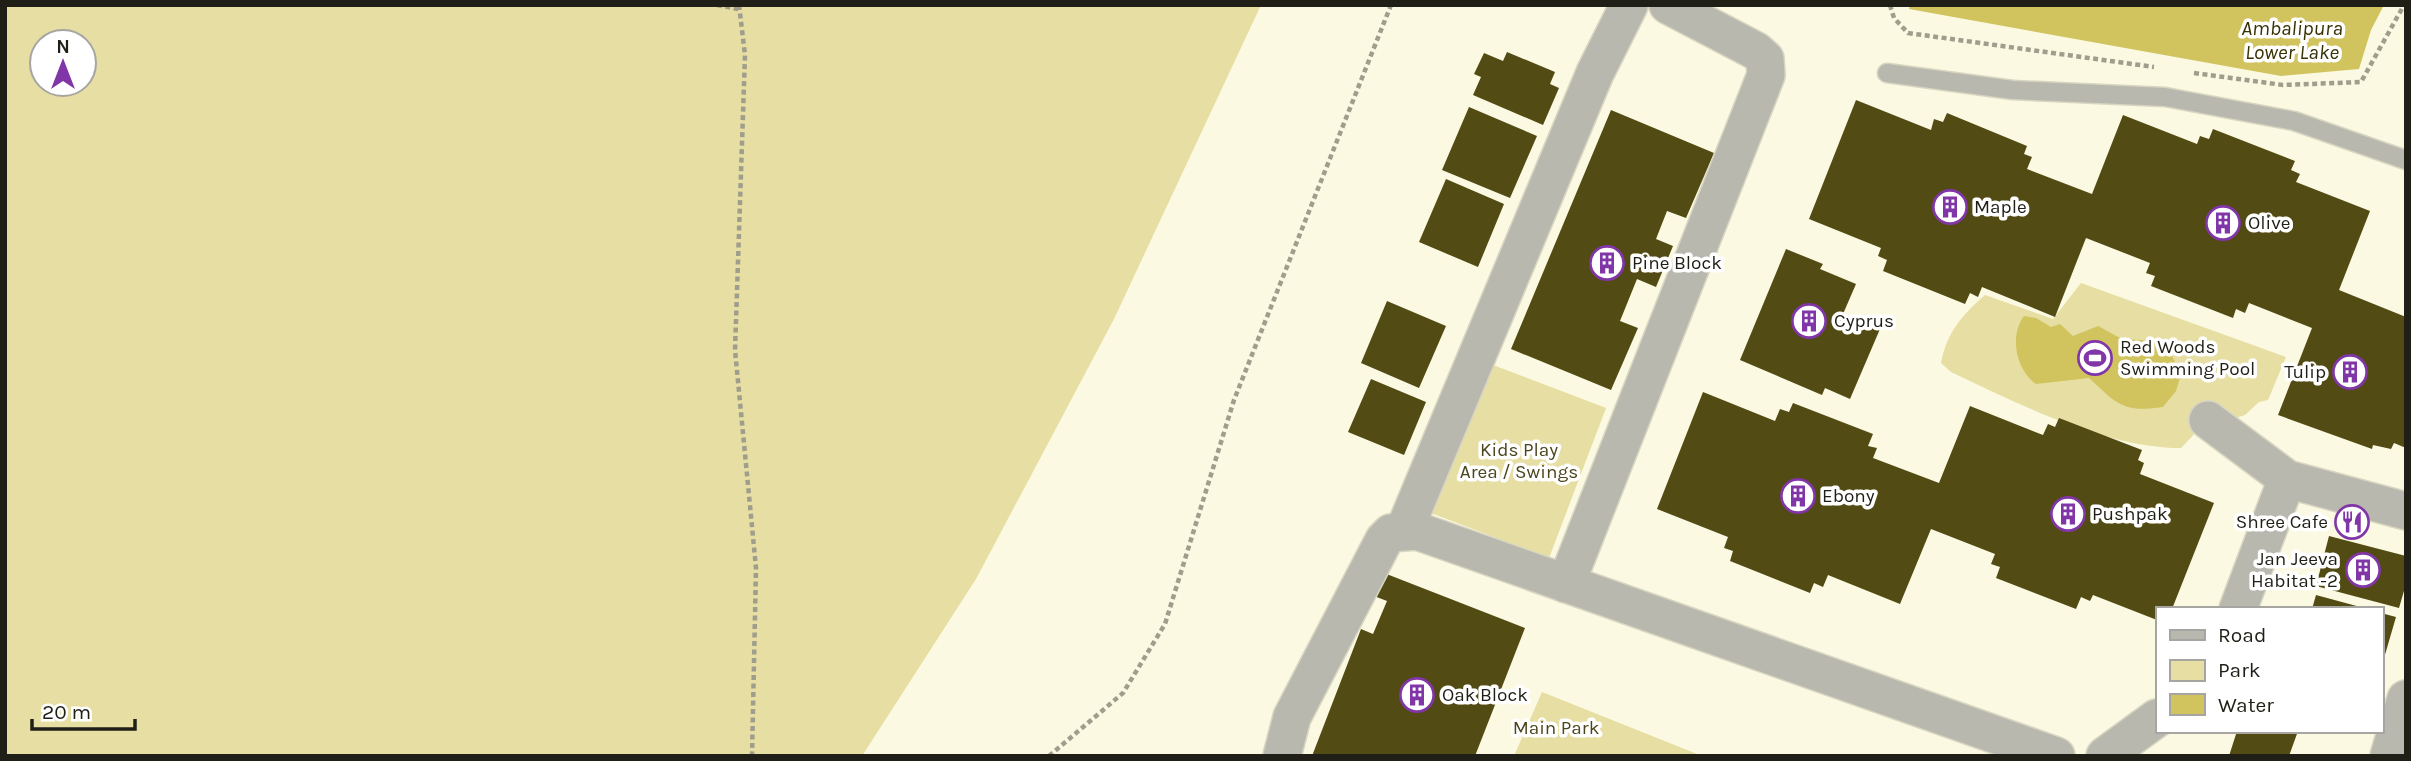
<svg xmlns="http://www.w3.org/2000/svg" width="2411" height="761" viewBox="0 0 2411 761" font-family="Karla,sans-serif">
<rect width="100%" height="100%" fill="#fbf9e1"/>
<path fill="#e6dea2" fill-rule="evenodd" d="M5,5H1261L1114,319L976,579L862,756H5ZM42,42H84V84H42Z
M2081,283L2286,357L2268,400L2259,402L2245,415L2198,430L2181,448C2107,448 2018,404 1951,372L1941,363C1947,332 1962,315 1985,295L2053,319Z
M1488,363L1606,408L1549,558L1431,513Z
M1542,692L1702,756H1514Z"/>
<path fill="#d1c45f" d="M1910,5H2384L2371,30L2359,69L2281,76L1909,9Z
M2024,316L2036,318L2051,327L2060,324L2073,336L2098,326L2122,339L2159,341L2170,352L2181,374L2176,391L2163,407C2123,413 2117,404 2089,378L2036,384C2016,370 2009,336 2024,316Z"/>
<path fill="#524b14" d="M1507,52L1555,72L1550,84L1559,88L1543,125L1473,95L1481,77L1474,74L1484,53L1503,61Z
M1856,100L1931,130L1934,119L1943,122L1947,113L2027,146L2024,154L2032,157L2027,169L2092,194L2123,115L2197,144L2200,136L2209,139L2213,129L2295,161L2291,170L2300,174L2296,182L2370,211L2339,290L2406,317V448L2394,443L2391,449L2373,445L2372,449L2278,415L2312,328L2249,303L2245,313L2236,309L2233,318L2151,286L2155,276L2146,273L2150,263L2086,238L2055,317L1982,287L1978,297L1970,293L1965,304L1883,271L1887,260L1878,256L1881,248L1809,219Z
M1469,107L1537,136L1510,198L1442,170Z
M1611,110L1714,153L1686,218L1667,211L1656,239L1673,246L1656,287L1637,279L1620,321L1638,328L1611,390L1511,349Z
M1446,179L1504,204L1478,267L1419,242Z
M1786,249L1823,264L1820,269L1856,284L1843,314L1880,329L1850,399L1825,388L1822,395L1740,360Z
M1387,301L1446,326L1419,388L1361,363Z
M1371,379L1426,402L1404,455L1348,432Z
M1703,392L1775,421L1780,409L1789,412L1793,403L1873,434L1868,446L1877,448L1873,458L1939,483L1970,406L2043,435L2048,424L2055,427L2059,418L2142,450L2138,460L2144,463L2140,474L2214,503L2172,609H2157V620L2093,595L2090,601L2081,597L2076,609L1996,578L2000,567L1991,564L1995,554L1931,529L1900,604L1828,575L1823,587L1814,583L1810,593L1730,561L1733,551L1724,548L1728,537L1657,509Z
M2329,536L2406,556V584L2399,608L2316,586Z
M1384,573L1525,628L1475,756H1312L1361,629L1373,634L1387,601L1374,596Z
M2316,595L2364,608V609H2312Z
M2381,613L2396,617L2382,665H2381Z
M2237,731H2298L2289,756H2229Z"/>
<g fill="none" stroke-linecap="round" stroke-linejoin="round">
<g stroke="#d8d6c1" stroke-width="21">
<path id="service" d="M1887,73L2013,90L2165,97L2294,121L2406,160"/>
</g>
<g stroke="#d8d6c1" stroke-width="40">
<path id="minor" d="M2208,420L2287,479
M1404,531L1595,73L1629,5
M1566,584L1766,75L1765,59L1756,51L1668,5
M2238,609L2287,479L2406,511
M1282,756L1292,717L1384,540L1391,533L1417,531L2056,756
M2105,756L2157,718
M2389,756L2406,699"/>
</g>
<path stroke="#9f9d8c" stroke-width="4.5" stroke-dasharray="5 3.5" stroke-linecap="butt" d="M717,5L738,9
M739,5L745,55L735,350L756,568L752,756
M1890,5L1894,18L1908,33L2154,67
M2194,73L2283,85L2361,82L2404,5
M1049,756L1123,693L1165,624L1234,400L1391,5"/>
<use href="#service" stroke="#b9b8af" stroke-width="18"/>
<use href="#minor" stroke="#b9b8af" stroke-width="37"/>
</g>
<defs>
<g id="building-ring" transform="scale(1.75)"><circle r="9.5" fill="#fff" stroke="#8136a7" stroke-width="1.5"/><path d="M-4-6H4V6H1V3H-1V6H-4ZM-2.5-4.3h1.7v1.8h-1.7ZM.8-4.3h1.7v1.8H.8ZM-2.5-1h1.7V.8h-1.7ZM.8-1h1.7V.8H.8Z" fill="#8136a7"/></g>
<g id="stadium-ring" transform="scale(1.75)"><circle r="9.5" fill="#fff" stroke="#8136a7" stroke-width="1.5"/><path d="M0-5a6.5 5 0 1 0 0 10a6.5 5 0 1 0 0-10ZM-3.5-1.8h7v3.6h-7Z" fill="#8136a7"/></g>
<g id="restaurant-ring" transform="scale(1.75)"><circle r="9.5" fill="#fff" stroke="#8136a7" stroke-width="1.5"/><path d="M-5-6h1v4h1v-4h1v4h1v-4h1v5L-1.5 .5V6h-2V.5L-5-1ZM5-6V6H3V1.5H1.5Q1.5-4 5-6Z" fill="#8136a7"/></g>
</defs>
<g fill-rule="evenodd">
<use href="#building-ring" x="1950" y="207"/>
<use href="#building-ring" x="2223" y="223"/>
<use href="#building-ring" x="1607" y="263"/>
<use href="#building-ring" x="1809" y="321"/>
<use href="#stadium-ring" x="2095" y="358"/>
<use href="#building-ring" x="2350" y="372"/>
<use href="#building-ring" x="1798" y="496"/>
<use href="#building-ring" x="2068" y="514"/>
<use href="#restaurant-ring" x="2352" y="522"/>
<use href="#building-ring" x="2363" y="570"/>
<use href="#building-ring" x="1417" y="695"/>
</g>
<g text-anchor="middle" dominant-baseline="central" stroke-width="7" stroke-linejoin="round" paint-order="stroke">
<g font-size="19" fill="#201f17" stroke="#fff" text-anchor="start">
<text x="1974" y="207">Maple</text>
<text x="2248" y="223">Olive</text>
<text x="1632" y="263">Pine Block</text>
<text x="1834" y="321">Cyprus</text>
<text x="2120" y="347">Red Woods<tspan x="2120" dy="22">Swimming Pool</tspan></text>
<text x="2326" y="372" text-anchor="end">Tulip</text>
<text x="1822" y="496">Ebony</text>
<text x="2092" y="514">Pushpak</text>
<text x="2328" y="522" text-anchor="end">Shree Cafe</text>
<text x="2338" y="559" text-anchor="end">Jan Jeeva<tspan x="2338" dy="22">Habitat -2</tspan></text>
<text x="1442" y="695">Oak Block</text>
</g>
<g font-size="19" fill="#4c461c" stroke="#fff">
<text x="1519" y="450">Kids Play<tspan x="1519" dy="22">Area / Swings</tspan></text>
<text x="1556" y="728">Main Park</text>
</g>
<g font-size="21" font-style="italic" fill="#383205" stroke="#fff">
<text x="2292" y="28">Ambalipura<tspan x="2292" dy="24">Lower Lake</tspan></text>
</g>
</g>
<rect width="2411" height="761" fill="none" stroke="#201f17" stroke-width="14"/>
<rect x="2156" y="607" width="228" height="126" fill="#ffffff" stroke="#a6a5a2" stroke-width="2"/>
<rect x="2170" y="630" width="35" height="10" fill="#b9b8af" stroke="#a6a5a2" stroke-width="2"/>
<text x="2218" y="642" font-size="21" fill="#201f17">Road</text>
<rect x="2170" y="660" width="35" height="21" fill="#e6dea2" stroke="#a6a5a2" stroke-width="2"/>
<text x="2218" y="677" font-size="21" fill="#201f17">Park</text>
<rect x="2170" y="694" width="35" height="21" fill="#d1c45f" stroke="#a6a5a2" stroke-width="2"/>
<text x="2218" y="712" font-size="21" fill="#201f17">Water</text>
<g transform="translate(63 63)"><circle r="33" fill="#ffffff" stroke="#a6a5a2" stroke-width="2"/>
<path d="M0-5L12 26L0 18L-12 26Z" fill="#8136a7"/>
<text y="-10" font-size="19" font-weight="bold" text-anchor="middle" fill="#201f17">N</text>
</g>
<path d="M32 719v10h103v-10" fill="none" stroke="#201f17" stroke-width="3.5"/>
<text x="42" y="719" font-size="21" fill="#201f17" stroke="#ffffff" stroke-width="5" paint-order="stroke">20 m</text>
</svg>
